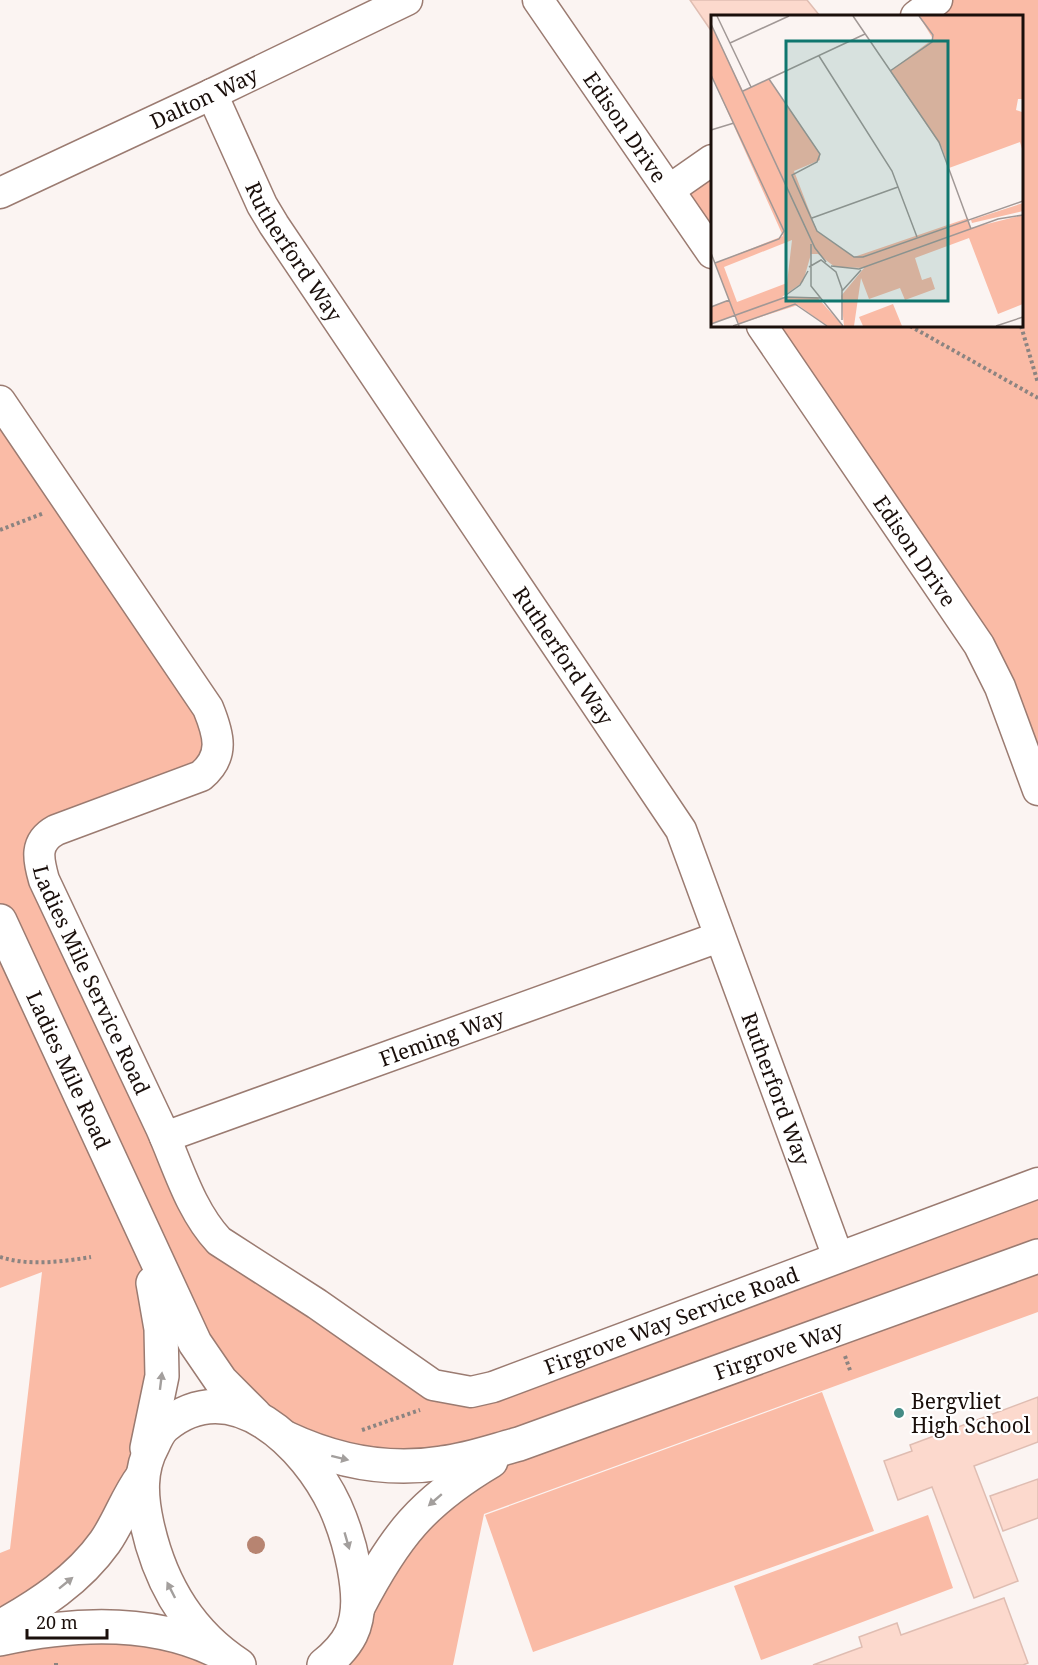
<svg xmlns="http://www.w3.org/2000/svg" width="1038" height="1665" viewBox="0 0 1038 1665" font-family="'Noto Serif',serif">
<rect width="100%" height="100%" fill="#fbf4f2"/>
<path fill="#fabba6" d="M937,0H1038V790L1000,687L762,326H1022V16H916Z
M712,160V253L669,190Z
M0,402L208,708L215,761L41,843L198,1215L451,1389L1038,1183V1312L484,1514L453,1665H347L350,1635L467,1458L314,1451L160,1313L122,1512L0,1627V1553L10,1549L42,1272L0,1288Z
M822,1392L874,1531L533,1652L485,1515Z
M928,1515L953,1588L761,1660L734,1586Z
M83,1627L239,1665H0V1639Z"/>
<path fill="#fcd9cd" stroke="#dfbdb2" stroke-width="1.5" d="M690,0H807L820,16H712V32Z
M1038,1397V1442L974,1466L1018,1581L974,1598L932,1487L898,1500L884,1461L912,1451L910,1445Z
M1038,1479V1518L1003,1531L990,1496Z
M1004,1598L1028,1663L1023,1665H813L862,1647L859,1637L897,1623L901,1635Z"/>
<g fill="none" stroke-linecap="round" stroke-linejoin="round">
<g stroke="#9b7b71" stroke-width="33">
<g id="minor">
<path id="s1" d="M538,0L712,253"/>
<path d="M916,16L937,0"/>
<path id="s2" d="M212,94L262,205L274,225L681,830L838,1257"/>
<path d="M669,190L712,160"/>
<path id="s3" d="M0,193L212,94L407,0"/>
<path id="s4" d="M762,326L979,645L1000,687L1038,790"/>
<path id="s5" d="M0,401L208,708C219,735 225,756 201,776L56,830C34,842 38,859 44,880C83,963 122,1046 161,1128C178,1166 190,1210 219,1241L317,1304L433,1385L471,1392L493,1387L1038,1183"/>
<path id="s6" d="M165,1137L719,937"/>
</g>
</g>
<g stroke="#9b7b71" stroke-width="36">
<g id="tertiary">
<path id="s7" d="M286,1438C335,1461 387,1472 442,1463C468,1460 493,1451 519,1444L1038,1256"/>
<path d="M358,1607C395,1536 422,1502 491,1461"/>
<path d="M0,1627C39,1605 78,1580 105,1542C119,1522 127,1497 142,1477"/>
<path d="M0,1639C72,1623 151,1618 219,1652"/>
</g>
</g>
<g stroke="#9b7b71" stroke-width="36">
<g id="secondary">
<path id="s8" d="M0,921L195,1343L221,1381L255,1415"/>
<path d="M147,1448L162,1376L161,1329L153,1283"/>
<path d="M239,1665C188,1632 160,1583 147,1524C141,1497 139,1470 153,1445C156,1438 159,1431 165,1426C232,1370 307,1446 335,1506C344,1526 350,1546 354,1567C358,1589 361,1613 351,1634C345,1646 334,1657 324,1665"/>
</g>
</g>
<path stroke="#8c8481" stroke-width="4" stroke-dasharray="3 3" stroke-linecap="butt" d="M910,326L1038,398
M1021,326L1038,383
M0,530L44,513
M0,1257C29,1266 61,1262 91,1257
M845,1356L851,1373
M362,1430L420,1410
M56,1665V1663"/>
<use href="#minor" stroke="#fff" stroke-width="30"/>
<use href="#tertiary" stroke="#fff" stroke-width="33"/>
<use href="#secondary" stroke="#fff" stroke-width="33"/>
</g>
<circle fill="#b78471" cx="256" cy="1545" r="9"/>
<defs><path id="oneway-solid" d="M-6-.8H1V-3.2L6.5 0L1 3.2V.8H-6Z" transform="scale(1.5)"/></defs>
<g fill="#a39f9d">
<use href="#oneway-solid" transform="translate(161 1381) rotate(-83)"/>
<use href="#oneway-solid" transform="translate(340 1458) rotate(14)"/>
<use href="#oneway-solid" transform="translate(435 1500) rotate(139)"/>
<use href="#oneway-solid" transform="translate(347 1541) rotate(74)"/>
<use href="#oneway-solid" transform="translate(66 1583) rotate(-39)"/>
<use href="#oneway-solid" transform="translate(171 1590) rotate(-117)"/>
</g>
<circle fill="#448b85" stroke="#fff" stroke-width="2" cx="899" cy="1413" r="6"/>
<g text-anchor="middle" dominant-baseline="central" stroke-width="4.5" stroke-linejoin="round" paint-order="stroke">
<g font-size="21" fill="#1a0f0b" stroke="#fff">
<text stroke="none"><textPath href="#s3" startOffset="225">Dalton Way</textPath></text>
<text stroke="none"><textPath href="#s1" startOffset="154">Edison Drive</textPath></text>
<text stroke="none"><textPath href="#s2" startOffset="178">Rutherford Way</textPath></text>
<text stroke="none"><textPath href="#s4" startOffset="272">Edison Drive</textPath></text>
<text stroke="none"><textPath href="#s2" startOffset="664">Rutherford Way</textPath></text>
<text stroke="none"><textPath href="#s5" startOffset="768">Ladies Mile Service Road</textPath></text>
<text stroke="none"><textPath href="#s6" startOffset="294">Fleming Way</textPath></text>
<text stroke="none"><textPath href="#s8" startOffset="164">Ladies Mile Road</textPath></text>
<text stroke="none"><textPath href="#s2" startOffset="1150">Rutherford Way</textPath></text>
<text stroke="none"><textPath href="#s5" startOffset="1569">Firgrove Way Service Road</textPath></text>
<text stroke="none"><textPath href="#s7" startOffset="516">Firgrove Way</textPath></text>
</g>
<g font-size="21" fill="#1a0f0b" stroke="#fff" text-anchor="start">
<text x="911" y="1401">Bergvliet<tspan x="911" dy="24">High School</tspan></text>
</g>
</g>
<g transform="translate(711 15)">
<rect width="312" height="312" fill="#fbf4f2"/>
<path d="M208,1H312V84H307L305,95L311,97L312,91V137L309,127L238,153L231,133L179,56L222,24ZM0,9L32,76L58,64L108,137L109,145L83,156L106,216L143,242L257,203L260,213L312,200V289L287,299L258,223L204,243L211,265L220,262L224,274L194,285L189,273L158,284L150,263L143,311H133L130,281L153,253L124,252L107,239H100L92,267L71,282H106L132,311H116L87,290L28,309L24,300L0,309V292L18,285L4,248L72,221L0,60ZM81,225L76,268L26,287L13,252ZM312,188V196L261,208L260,205ZM182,289L191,311H152L148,302Z" fill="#fabba6" fill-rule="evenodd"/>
<path fill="none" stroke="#a19896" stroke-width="1.5" d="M6,1L40,72M142,1L228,127L260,214M0,9L104,233L115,247M19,28L78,1M108,41L181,156L206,222M179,56L221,27L222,20L208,1M0,60L73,216L68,224L4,248M58,64L109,139L106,147L81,160L106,216L143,242H152L312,186M32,76L154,19M0,115L23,108M101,203L187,172M100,229V271L132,311M0,238L28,311M120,251L148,254L287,204L312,200M98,252L110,245L125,257L131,274V305M131,276L150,255M75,280L89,270L97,256M0,292L18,285M0,309L75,282L109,283M22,311L84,289L116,311M285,311L312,302"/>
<path fill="#0f766e" fill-opacity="0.15" stroke="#0f766e" stroke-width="3" d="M75,26H237V286H75Z"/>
<rect width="312" height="312" fill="none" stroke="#1a0f0b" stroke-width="3"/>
</g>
<path d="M27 1629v9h80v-9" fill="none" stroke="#1a0f0b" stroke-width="3"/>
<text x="36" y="1629" font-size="18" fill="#1a0f0b" stroke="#ffffff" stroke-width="4.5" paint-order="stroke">20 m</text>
</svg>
